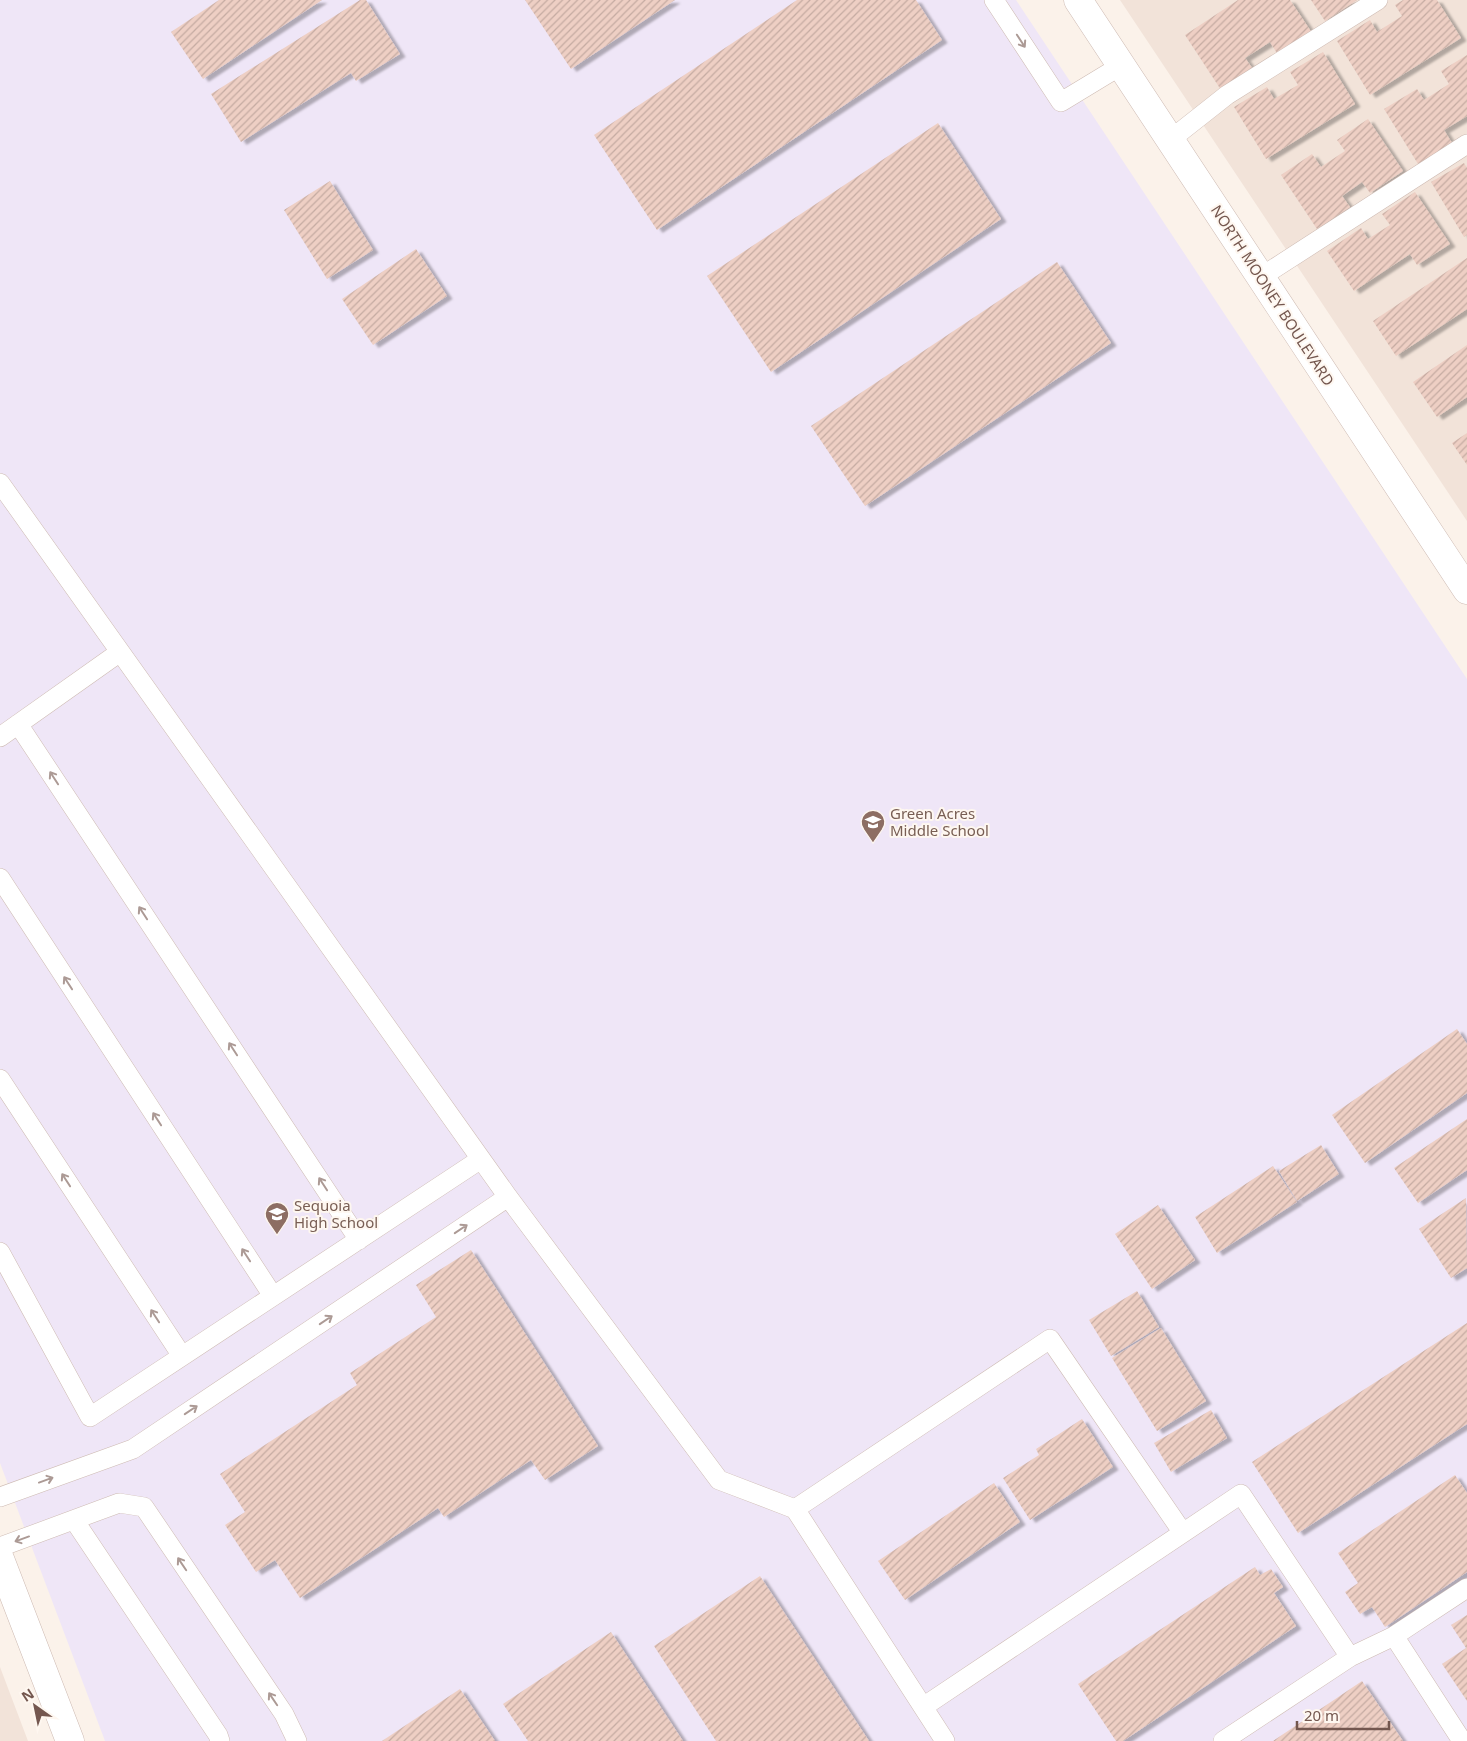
<svg xmlns="http://www.w3.org/2000/svg" width="1467" height="1741" viewBox="0 0 1467 1741" font-family="'Noto Sans',sans-serif">
<defs>
<pattern id="building-hatch" width="6" height="6" patternUnits="userSpaceOnUse" patternTransform="scale(1.25)"><rect width="6" height="6" fill="#eecfc4"/><path d="M-1 1l2-2M0 6l6-6M5 7l2-2" fill="none" stroke="#c5aba2"/></pattern>
<filter id="shadow"><feDropShadow dx="5.5" dy="3" stdDeviation="1" flood-color="#0004"/></filter>
</defs>
<rect width="100%" height="100%" fill="#fbf2ea"/>
<path fill="#f2e3d9" d="M1120,0H1467V521Z
M0,1667L28,1741H0Z"/>
<path fill="#efe6f7" d="M0,0H1016L1467,679V1741H105L0,1463Z"/>
<path fill="url(#building-hatch)" filter="url(#shadow)" d="M219,0H322L203,79L171,32Z
M360,0H366L400,54L356,81L351,73L241,142L211,94Z
M525,0H675L571,69Z
M797,0H916L942,40L657,230L594,135Z
M1238,0H1290L1312,33L1278,55L1270,42L1245,58L1253,69L1221,90L1185,35Z
M1311,0H1357L1325,21Z
M1403,0H1437L1461,38L1370,95L1337,41L1370,20L1377,32L1402,16L1395,5Z
M1323,52L1355,104L1266,159L1234,107L1267,87L1274,99L1298,85L1290,72Z
M1467,55V116L1444,130L1452,143L1418,164L1384,109L1417,89L1424,100L1449,84L1441,71Z
M1368,119L1403,171L1370,193L1362,182L1342,196L1350,207L1317,229L1281,175L1312,154L1321,167L1345,151L1337,140Z
M938,123L1001,219L771,372L707,276Z
M1464,163L1467,168V235L1464,237L1431,182Z
M330,181L373,250L327,279L284,210Z
M1415,192L1450,244L1417,265L1410,254L1354,291L1327,251L1361,228L1368,239L1390,225L1382,214Z
M416,249L447,296L373,345L342,299Z
M1467,258V309L1396,356L1373,321Z
M1057,262L1111,343L865,506L811,426Z
M1467,345V397L1437,417L1413,382Z
M1467,433V465L1452,443Z
M1457,1029L1467,1044V1093L1365,1163L1332,1115Z
M1467,1119V1170L1418,1203L1394,1168Z
M1321,1145L1339,1174L1297,1201L1279,1171Z
M1273,1166L1297,1202L1217,1253L1195,1217Z
M1466,1198L1467,1268L1451,1278L1419,1229Z
M1158,1205L1195,1260L1152,1289L1115,1234Z
M471,1250L598,1446L545,1480L531,1460L444,1517L438,1508L300,1598L275,1560L256,1572L225,1525L245,1512L220,1474L357,1385L350,1373L436,1317L416,1285Z
M1137,1291L1159,1327L1111,1356L1089,1320Z
M1467,1323V1424L1298,1533L1252,1462Z
M1161,1328L1206,1401L1157,1431L1112,1358Z
M1211,1410L1227,1438L1171,1472L1154,1443Z
M1082,1419L1113,1467L1030,1520L1003,1478L1039,1455L1036,1449Z
M1455,1475L1467,1493V1572L1385,1627L1372,1607L1360,1614L1345,1592L1358,1583L1338,1553Z
M994,1483L1020,1522L905,1600L878,1561Z
M1255,1567L1260,1575L1271,1569L1283,1587L1274,1593L1296,1626L1123,1741H1116L1078,1684Z
M760,1576L869,1741H716L654,1646Z
M1467,1615V1701L1442,1664L1466,1648L1451,1625Z
M611,1632L683,1741H528L503,1704Z
M1362,1681L1403,1741H1273Z
M460,1689L495,1741H382Z"/>
<g fill="none" stroke-linecap="round" stroke-linejoin="round">
<g stroke="#cebbb3" stroke-width="20">
<path id="service" d="M994,0L1061,102L1122,65
M1170,140L1227,95L1378,0
M1261,277L1467,144
M0,483L508,1197L719,1480L795,1509L1050,1339L1183,1533
M18,724L359,1240
M0,737L120,652
M0,878L273,1296
M0,1079L182,1356
M0,1252L90,1417L481,1159
M0,1497L133,1449L508,1197
M795,1509L945,1741
M74,1520L218,1735L220,1741
M0,1547L119,1503L144,1507L284,1714L297,1741
M1394,1636L1467,1588
M923,1707L1241,1494L1350,1657L1394,1636L1462,1741
M1223,1741L1350,1657"/>
</g>
<g stroke="#cebbb3" stroke-width="29">
<path id="minor" d="M0,1559L70,1741"/>
</g>
<g stroke="#cebbb3" stroke-width="29">
<path id="tertiary" d="M1078,0L1467,590"/>
</g>
<use href="#service" stroke="#fff" stroke-width="19"/>
<use href="#minor" stroke="#fff" stroke-width="28"/>
<use href="#tertiary" stroke="#fff" stroke-width="28"/>
</g>
<defs><path id="oneway-shaft" d="M-6 0H5M1.5-3L5.5 0L1.5 3" fill="none" stroke-width="1.6" stroke-linecap="round" stroke-linejoin="round" transform="scale(1.25)"/></defs>
<g stroke="#ac9a95">
<use href="#oneway-shaft" transform="translate(1021 41) rotate(57)"/>
<use href="#oneway-shaft" transform="translate(54 778) rotate(-123)"/>
<use href="#oneway-shaft" transform="translate(143 913) rotate(-123)"/>
<use href="#oneway-shaft" transform="translate(68 983) rotate(-123)"/>
<use href="#oneway-shaft" transform="translate(233 1049) rotate(-123)"/>
<use href="#oneway-shaft" transform="translate(157 1119) rotate(-123)"/>
<use href="#oneway-shaft" transform="translate(66 1180) rotate(-123)"/>
<use href="#oneway-shaft" transform="translate(323 1184) rotate(-123)"/>
<use href="#oneway-shaft" transform="translate(461 1229) rotate(-34)"/>
<use href="#oneway-shaft" transform="translate(246 1255) rotate(-123)"/>
<use href="#oneway-shaft" transform="translate(155 1316) rotate(-123)"/>
<use href="#oneway-shaft" transform="translate(326 1320) rotate(-34)"/>
<use href="#oneway-shaft" transform="translate(191 1410) rotate(-34)"/>
<use href="#oneway-shaft" transform="translate(46 1480) rotate(-20)"/>
<use href="#oneway-shaft" transform="translate(22 1539) rotate(160)"/>
<use href="#oneway-shaft" transform="translate(182 1564) rotate(-124)"/>
<use href="#oneway-shaft" transform="translate(273 1699) rotate(-124)"/>
</g>
<defs>
<g id="school-pin" transform="scale(1.25)"><path d="M0 17L-7.5 6A9.5 9.5 0 1 1 7.5 6Z" fill="#8d6e63" stroke="#fef7f0"/><path d="M0-5L7-2L0 1L-7-2ZM-4 1L0 2.5L4 1V4Q0 6-4 4Z" fill="#fff"/></g>
</defs>
<g fill-rule="evenodd">
<use href="#school-pin" x="873" y="822"/>
<use href="#school-pin" x="277" y="1214"/>
</g>
<g text-anchor="middle" dominant-baseline="central" stroke-width="4" stroke-linejoin="round" paint-order="stroke">
<g font-size="15" fill="#74574f" stroke="#fef7f0">
<text transform="translate(1273 295) rotate(57)">NORTH MOONEY BOULEVARD</text>
</g>
<g font-size="15" fill="#785e54" stroke="#fef7f0" text-anchor="start">
<text x="890" y="813">Green Acres<tspan x="890" dy="17">Middle School</tspan></text>
<text x="294" y="1205">Sequoia<tspan x="294" dy="17">High School</tspan></text>
</g>
</g>
<g transform="translate(35 1706) rotate(327)" stroke="#fef7f0" stroke-width="4" paint-order="stroke">
<path d="M0-4L9 19L0 12L-9 19Z" fill="#74574f"/>
<text y="-8" font-size="14" font-weight="bold" text-anchor="middle" fill="#74574f">N</text>
</g>
<path d="M1297 1721v8h92v-8" fill="none" stroke="#74574f" stroke-width="2.5"/>
<text x="1304" y="1721" font-size="15" fill="#74574f" stroke="#fef7f0" stroke-width="4" paint-order="stroke">20 m</text>
</svg>
